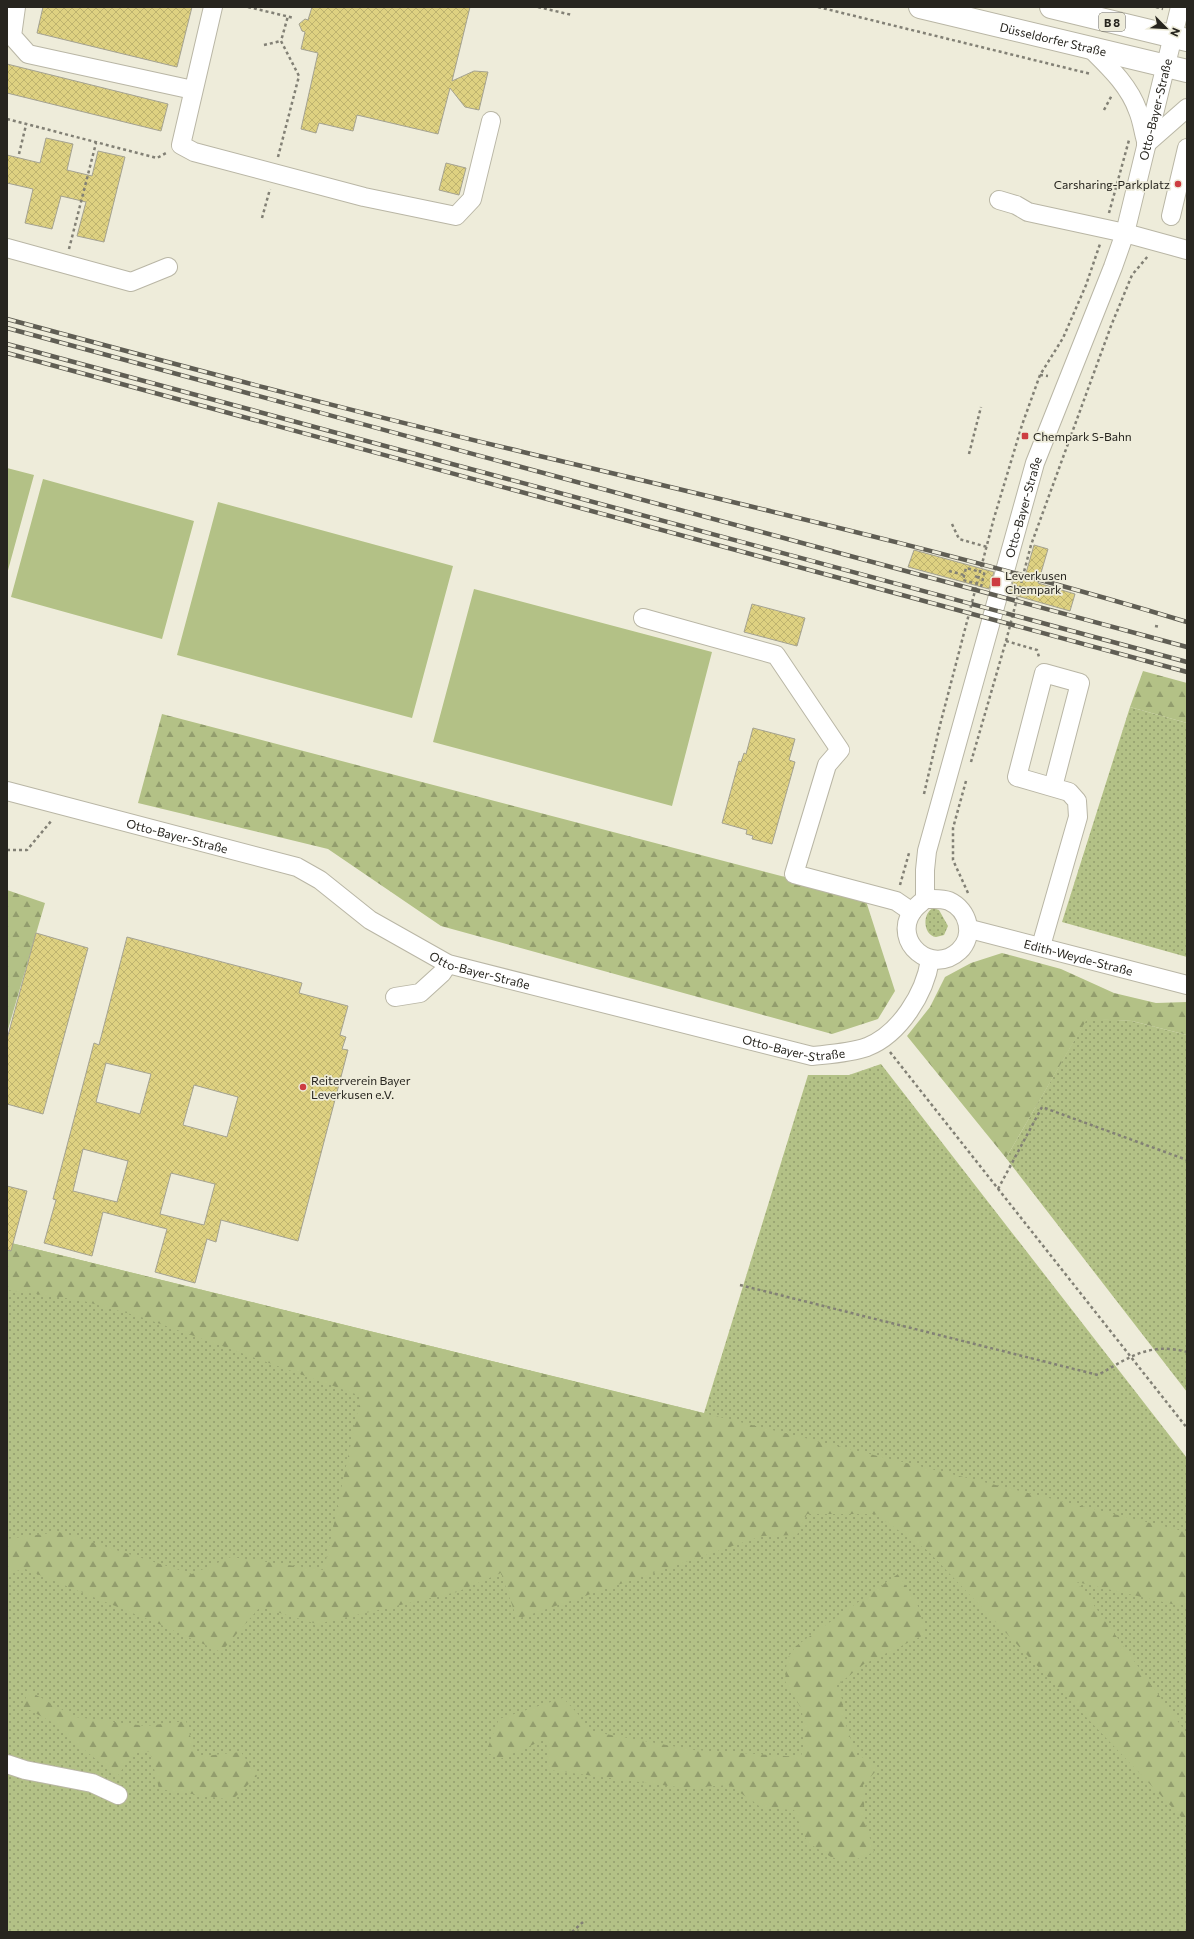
<svg xmlns="http://www.w3.org/2000/svg" width="1194" height="1939" viewBox="0 0 1194 1939" font-family="Commissioner,sans-serif">
<defs>
<pattern id="grass-dots" width="8" height="8" patternUnits="userSpaceOnUse"><rect width="8" height="8" fill="#b3c186"/><path d="M2 2h.1M6 6h.1" fill="none" stroke="#929d6d" stroke-width="1.8" stroke-linecap="round"/></pattern>
<pattern id="forest-firs" width="22" height="20" patternUnits="userSpaceOnUse"><rect width="22" height="20" fill="#b3c186"/><path d="M5 1l3.5 6h-7zM16 11l3.5 6h-7z" fill="#929d6d"/></pattern>
<pattern id="building-cross-hatch" width="8" height="8" patternUnits="userSpaceOnUse"><rect width="8" height="8" fill="#ded181"/><path d="M0 0l8 8M0 8l8-8" fill="none" stroke="#beb36f"/></pattern>
</defs>
<rect width="100%" height="100%" fill="#eeecda"/>
<path fill="url(#grass-dots)" d="M1130,707L1187,723V957L1062,922Z
M933,908L939,910L948,926L944,935L936,937C923,935 922,914 933,908Z
M1087,1018L1132,1021L1187,1035V1392L1006,1158Z
M881,1064L1187,1458V1932H7V1242L704,1413L808,1075H849Z"/>
<path fill="url(#forest-firs)" d="M1143,671L1187,683V723L1130,707Z
M162,714L865,898L895,991L878,1019L832,1034L441,926L328,849L138,803Z
M7,890L45,903L7,1033Z
M1002,953L1061,969L1114,993L1156,1003L1187,1002V1035L1132,1021L1087,1019L1006,1158L907,1036L930,1007L945,977L971,963Z
M7,1242L1187,1532V1605H1176L1077,1582L1187,1734V1823L928,1551L875,1514H807L797,1535L762,1536L517,1619L501,1573L457,1592L317,1624L260,1607L221,1652L159,1624L25,1569L7,1573V1539L59,1532L192,1574L231,1557L324,1570L361,1396L141,1317L80,1300L7,1290Z
M898,1574L917,1603L926,1634L864,1664L836,1686L842,1699L847,1729L857,1755L871,1761L876,1771L863,1785L865,1821L874,1852L850,1862L831,1857L807,1842L794,1810L762,1808L729,1785L685,1788L549,1770L546,1739L500,1759L486,1752L499,1719L563,1698L578,1714L589,1731L694,1750L801,1757L804,1742L802,1710L785,1681L787,1659L796,1646Z
M29,1691L75,1717L146,1726L186,1721L196,1757L241,1752L257,1776L232,1800L159,1789L150,1752H134L117,1777L50,1721L22,1706Z"/>
<path fill="#b3c186" d="M7,468L34,475L7,574Z
M43,479L194,521L162,639L11,597Z
M218,502L453,566L412,718L177,655Z
M474,589L712,652L672,806L433,742Z"/>
<path fill="url(#building-cross-hatch)" stroke="#a4a291" fill-rule="evenodd" d="M43,7H192L177,67L37,33Z
M312,7H470L452,81L474,71L488,72L479,110L465,107L450,88L438,134L357,115L353,131L319,123L316,133L301,129L318,53L301,49L305,32L302,31L299,24L305,19L308,20Z
M7,64L168,104L161,131L7,93Z
M46,138L73,144L67,170L92,176L98,151L125,157L104,242L77,236L86,202L61,196L52,229L25,223L33,189L7,183V155L40,163Z
M446,163L466,168L459,195L439,190Z
M1034,545L1048,549L1038,583L1075,594L1070,611L1010,594L1014,577L1024,580Z
M914,550L994,572L989,589L908,567Z
M752,604L805,618L797,646L744,632Z
M753,728L795,739L789,760L795,762L772,844L752,839L753,836L746,834L747,830L722,823L739,761L741,762L744,753L746,754Z
M36,933L88,948L43,1114L7,1104V1039Z
M127,937L302,983L299,993L348,1006L340,1035L346,1037L342,1049L348,1050L298,1241L221,1220L216,1242L207,1239L195,1283L155,1272L167,1229L129,1219L103,1212L92,1256L44,1243L56,1200L53,1199L94,1043L99,1045ZM106,1063L151,1074L140,1114L96,1102ZM194,1085L238,1097L227,1137L183,1125ZM83,1149L128,1161L117,1202L73,1191ZM171,1173L215,1184L204,1225L160,1214Z
M7,1186L27,1191L11,1251L7,1250Z"/>
<g fill="none" stroke-linecap="round" stroke-linejoin="round">
<g stroke="#b9b6a5" stroke-width="20">
<g id="minor">
<path d="M16,7L12,36L28,54L193,90"/>
<path d="M213,7L181,145L194,152L364,197L456,216L472,199L491,121"/>
<path d="M1090,48C1108,66 1129,85 1138,111C1142,120 1143,131 1146,141"/>
<path d="M1146,144L1187,108"/>
<path d="M999,200L1016,205L1028,212L1125,233L1187,250"/>
<path d="M1171,216L1187,148"/>
<path d="M7,248L131,282L168,267"/>
<path d="M643,618L776,655L840,750L827,765L794,874L896,901L912,912"/>
<path id="s1" d="M7,791L297,867L320,880L370,920L448,964L812,1056C831,1054 850,1053 867,1047C900,1034 925,993 930,960"/>
<path id="s2" d="M925,899V870L927,851L1035,463L1113,267L1125,233L1180,7"/>
<path d="M925,899C933,899 942,898 949,901C969,910 975,936 959,951C932,976 892,942 912,912C915,907 921,903 925,899Z"/>
<path id="s3" d="M970,929L1187,985"/>
<path d="M1041,946L1078,817L1077,801L1069,792L1017,777L1044,673L1080,683L1053,787"/>
<path d="M395,997L420,993L442,973L448,964"/>
<path d="M7,1764L25,1770L92,1783L118,1795"/>
</g>
</g>
<g stroke="#b9b6a5" stroke-width="24">
<g id="major">
<path id="s4" d="M920,7L1187,71"/>
<path d="M1051,7L1187,40"/>
</g>
</g>
<path stroke="#828075" stroke-width="2.5" stroke-dasharray="3 3" stroke-linecap="butt" d="M248,7L294,18
M538,7L572,15
M818,7L1091,74
M1156,7L1163,9
M264,45L281,41
M1104,110L1112,95
M7,119L157,158L168,152
M19,154L26,125
M278,157L299,76L281,41L288,16
M1109,213L1129,140
M262,218L270,189
M69,249L96,143
M1040,375L1048,376
M969,454L981,407
M952,524L959,539L987,547
M949,571L964,575
M975,576L979,578
M978,584L963,580L966,568L981,572
M981,587L985,570
M1020,590L1043,596
M1155,626L1160,627
M1006,641L1037,650L1039,657
M971,762L1006,641L1031,545L1111,326L1132,275L1148,256
M966,781L953,828V860L968,893
M924,794L940,725L994,518L1022,425L1040,375L1063,338L1086,285L1100,244
M7,850H27L52,820
M900,885L909,853
M890,1052L1187,1428
M998,1189L1042,1107L1187,1160
M740,1285L1098,1375C1130,1357 1149,1342 1187,1352
M572,1932L583,1922"/>
<use href="#minor" stroke="#fff" stroke-width="18"/>
<use href="#major" stroke="#fff" stroke-width="22"/>
<g stroke="#605e54" stroke-width="4.5">
<path id="rail" d="M7,319C178,365 350,411 523,452C745,505 968,556 1187,622
M7,328L1187,647
M7,344L1187,662
M7,353L1187,672"/>
</g>
<use href="#rail" stroke="#eeecda" stroke-width="3" stroke-dasharray="9" stroke-linecap="butt"/>
</g>
<g fill="#cd3d42" stroke="#eeecda" stroke-width="1.5">
<circle cx="1178" cy="184" r="4"/>
<rect x="1021" y="432" width="8" height="8" rx="2"/>
<rect x="991" y="577" width="10" height="10" rx="2"/>
<circle cx="303" cy="1087" r="4"/>
</g>
<g text-anchor="middle" dominant-baseline="central" stroke-width="3.5" stroke-linejoin="round" paint-order="stroke">
<rect fill="#eeecda" stroke="#636157" stroke-width="1" x="1099" y="13" width="26" height="18" rx="3"/>
<g font-size="11" font-weight="bold" fill="#27251f">
<text x="1112" y="22">B 8</text>
</g>
<g font-size="12" fill="#27251f" stroke="#eeecda">
<text stroke="none"><textPath href="#s4" startOffset="137">Düsseldorfer Straße</textPath></text>
<text stroke="none"><textPath href="#s2" startOffset="825">Otto-Bayer-Straße</textPath></text>
<text stroke="none"><textPath href="#s2" startOffset="405">Otto-Bayer-Straße</textPath></text>
<text stroke="none"><textPath href="#s1" startOffset="176">Otto-Bayer-Straße</textPath></text>
<text stroke="none"><textPath href="#s3" startOffset="112">Edith-Weyde-Straße</textPath></text>
<text stroke="none"><textPath href="#s1" startOffset="512">Otto-Bayer-Straße</textPath></text>
<text stroke="none"><textPath href="#s1" startOffset="836">Otto-Bayer-Straße</textPath></text>
</g>
<g font-size="12" fill="#27251f" stroke="#eeecda" text-anchor="start">
<text x="1170" y="184" text-anchor="end">Carsharing-Parkplatz</text>
<text x="1033" y="436">Chempark S-Bahn</text>
<text x="1005" y="575">Leverkusen<tspan x="1005" dy="14">Chempark</tspan></text>
<text x="311" y="1080">Reiterverein Bayer<tspan x="311" dy="14">Leverkusen e.V.</tspan></text>
</g>
</g>
<rect width="1194" height="1939" fill="none" stroke="#27251f" stroke-width="16"/>
<g transform="translate(1166 28) rotate(114)" stroke="#eeecda" stroke-width="3" paint-order="stroke">
<path d="M0-3L7 15L0 10L-7 15Z" fill="#27251f"/>
<text y="-6" font-size="11" font-weight="bold" text-anchor="middle" fill="#27251f">N</text>
</g>
</svg>
